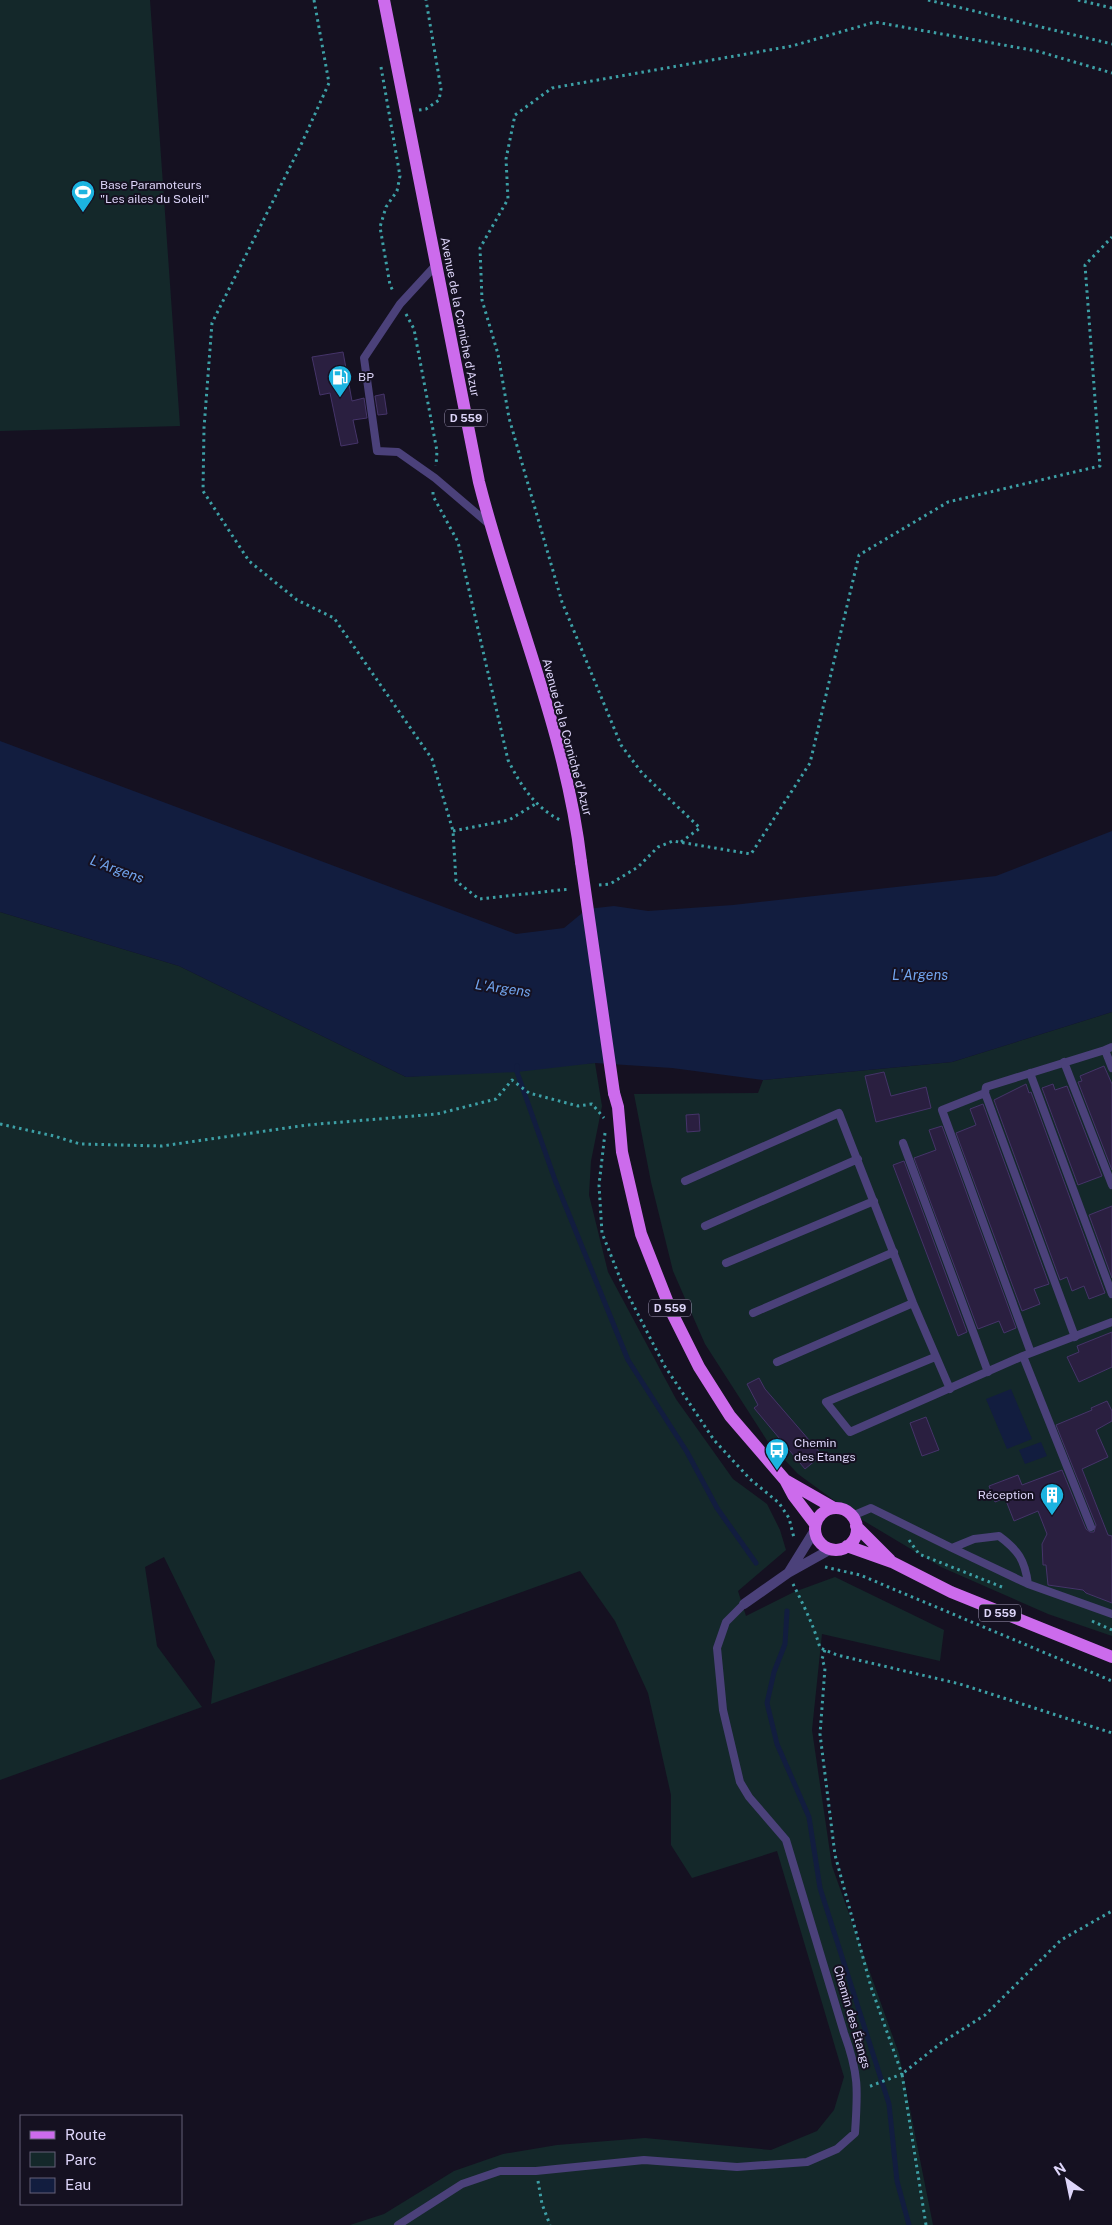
<svg xmlns="http://www.w3.org/2000/svg" width="1112" height="2225" viewBox="0 0 1112 2225" font-family="'Public Sans',sans-serif">
<rect width="100%" height="100%" fill="#151121"/>
<path fill="#14282a" d="M0,0H150L180,426L0,431Z
M0,912L179,966L406,1077L595,1063L602,1106L591,1161L589,1195L608,1272L676,1399L733,1479L767,1504L780,1530L786,1550L738,1591L746,1616L794,1592L835,1577L944,1630L940,1661L822,1634L812,1730L832,1866L899,2054L933,2225H350L384,2214L454,2171L503,2154L557,2145L645,2138L771,2150L817,2131L834,2110L844,2077L777,1851L692,1878L671,1845V1795L648,1693L615,1621L580,1571L211,1704L215,1661L164,1557L145,1567L157,1646L202,1707L0,1780Z
M1112,1012V1636L1048,1614L941,1567L854,1515L798,1474L768,1442L705,1344L673,1271L651,1182L634,1094L758,1093L763,1080L952,1062Z"/>
<path fill="#121d3f" d="M0,741L516,934L564,928L587,909L614,906L648,911L733,905L996,876L1112,831V1012L952,1062L763,1080L672,1068L595,1063L517,1072L406,1077L179,966L0,912Z
M1011,1389L1032,1439L1007,1449L986,1399Z
M1041,1442L1047,1456L1025,1464L1019,1450Z"/>
<g fill="none" stroke-linecap="round" stroke-linejoin="round">
<path stroke="#121d3f" stroke-width="5" d="M517,1066V1072L555,1180L628,1360L687,1452L717,1508L756,1563
M787,1611L785,1644L774,1672L767,1703L777,1744L809,1817L820,1888L889,2104L897,2181L909,2225"/>
</g>
<path fill="#2a1f40" stroke="#453469" d="M343,352L352,401L364,398L367,418L353,420L358,443L341,446L330,393L320,395L312,357Z
M384,394L387,414L378,415L375,396Z
M1104,1066L1112,1084V1170L1078,1082L1082,1081L1080,1076Z
M884,1072L891,1096L926,1087L931,1108L876,1122L865,1076Z
M1026,1084L1029,1093L1031,1092L1105,1293L1089,1299L1084,1286L1072,1291L1067,1277L1060,1280L994,1100Z
M1053,1084L1055,1090L1067,1086L1102,1176L1078,1185L1042,1088Z
M983,1104L1049,1284L1034,1289L1040,1304L1022,1311L956,1133L976,1125L970,1109Z
M699,1114L700,1131L687,1132L686,1115Z
M942,1126L1016,1328L1004,1333L999,1321L978,1329L914,1158L936,1150L929,1130Z
M904,1161L967,1332L958,1336L893,1165Z
M1112,1206V1278L1089,1215Z
M1112,1332V1367L1079,1382L1067,1357L1079,1352L1077,1346Z
M759,1378L765,1389L822,1455L805,1469L754,1408L758,1405L747,1384Z
M1107,1401L1112,1411V1421L1096,1430L1108,1457L1082,1469L1108,1535L1112,1536V1603L1086,1593L1083,1590L1048,1585L1046,1565H1043L1042,1544L1047,1534L1038,1511L1014,1521L1005,1498L995,1502L989,1486L1018,1475L1022,1485L1062,1470L1086,1529L1090,1532H1094L1096,1525L1056,1425L1092,1410L1091,1408Z
M926,1417L939,1450L922,1456L910,1423Z"/>
<g fill="none" stroke-linecap="round" stroke-linejoin="round">
<path stroke="#3da0a6" stroke-width="3" stroke-dasharray="2.5 4" stroke-linecap="butt" d="M314,0L329,83L300,147L212,323L204,428L203,491L249,561L297,600L334,618L432,759L453,831L456,881L479,899L570,889
M928,0L1112,44
M1078,0L1112,8
M381,67L400,176L397,191L386,207L380,227L390,285L394,293
M419,110L426,109L439,100L441,89L426,0
M406,314L414,329L437,451L436,466
M433,492V496L458,542L508,760C521,786 535,808 562,821
M453,831L509,820L537,803
M681,842L700,828L642,773L621,745L562,602L509,418L498,354L482,300L480,248L508,199L506,159L515,115L552,88L792,46L875,22L1037,51L1112,73
M599,885L610,884L638,867L658,847L673,841L751,854L810,763L859,555L948,502L1100,466L1085,265L1112,237
M0,1124L54,1136L80,1144L162,1146L307,1125L437,1114L496,1099L512,1080L529,1093L578,1106L592,1104L604,1118
M605,1133L599,1185L602,1233L622,1283L664,1365L714,1440L750,1479L779,1503L789,1518L794,1538
M909,1540L919,1554L1002,1587
M825,1567L860,1575L1112,1681
M793,1584C803,1604 814,1626 820,1648L837,1655L960,1684L1112,1733
M1092,1621L1112,1630
M825,1650L822,1659L825,1668L820,1734L835,1855L871,1987L902,2074L868,2087
M538,2181L542,2204L550,2225
M926,2225L902,2074L941,2043L985,2015L1061,1940L1112,1911"/>
<path stroke="#4b417a" stroke-width="8" d="M435,266L400,304L364,358L377,451L398,452L435,478L489,524
M1112,1047L1105,1050L1112,1068
M1064,1062L1112,1185
M1030,1073L1112,1294
M985,1093L942,1110L1031,1353
M903,1143L988,1372
M685,1181L839,1113L913,1303L950,1389
M705,1226L858,1159
M726,1263L874,1201
M753,1313L894,1252
M1075,1337L985,1093L986,1087L1105,1050
M1023,1356L1091,1527
M935,1357L826,1402L850,1432L1023,1356L1112,1322
M777,1362L913,1303
M852,1516L871,1508L952,1548L974,1539L999,1536C1018,1550 1025,1560 1028,1584L1112,1614
M952,1548L1028,1584
M398,2225L462,2184L500,2171H536L644,2160L737,2167L807,2162L837,2149L855,2133C858,2090 859,2074 844,2033L786,1840L749,1797L740,1782L723,1710L717,1648L726,1622L744,1604"/>
<path stroke="#4b417a" stroke-width="10" d="M789,1572L815,1530
M744,1604L788,1573L831,1549"/>
<path stroke="#cc6bec" stroke-width="12" d="M384,0L479,482C511,609 566,731 581,862
M614,1093L618,1107L622,1152L641,1234L672,1313L699,1367L730,1416L785,1480L793,1495L815,1524
M785,1480L834,1508
M815 1529a21 21 0 1 1 42 0a21 21 0 1 1-42 0Z
M856,1526L890,1560
M847,1546L892,1562L951,1592L1112,1657"/>
<path stroke="#cc6bec" stroke-width="12" d="M581,862L614,1093"/>
</g>
<defs>
<g id="stadium-pin" transform="scale(1.25)"><path d="M0 17L-7.5 6A9.5 9.5 0 1 1 7.5 6Z" fill="#1cb4e0" stroke="#151121"/><path d="M0-5a6.5 5 0 1 0 0 10a6.5 5 0 1 0 0-10ZM-3.5-1.8h7v3.6h-7Z" fill="#fff"/></g>
<g id="fuel-pin" transform="scale(1.25)"><path d="M0 17L-7.5 6A9.5 9.5 0 1 1 7.5 6Z" fill="#1cb4e0" stroke="#151121"/><path d="M-5.5-6h7V0h2V4h1.3V-2.5L3-4.5l.8-.8L6-3V5H2.5V1h-1V6h-7ZM-4.2-4.7v3.2H.2V-4.7Z" fill="#fff"/></g>
<g id="bus-pin" transform="scale(1.25)"><path d="M0 17L-7.5 6A9.5 9.5 0 1 1 7.5 6Z" fill="#1cb4e0" stroke="#151121"/><path d="M-5-6H5V4H4V6H2V4H-2V6H-4V4H-5ZM-3.5-4V0h7V-4ZM-3.5 1.2v1.5H-2V1.2ZM2 1.2v1.5H3.5V1.2Z" fill="#fff"/></g>
<g id="building-pin" transform="scale(1.25)"><path d="M0 17L-7.5 6A9.5 9.5 0 1 1 7.5 6Z" fill="#1cb4e0" stroke="#151121"/><path d="M-4-6H4V6H1V3H-1V6H-4ZM-2.5-4.3h1.7v1.8h-1.7ZM.8-4.3h1.7v1.8H.8ZM-2.5-1h1.7V.8h-1.7ZM.8-1h1.7V.8H.8Z" fill="#fff"/></g>
</defs>
<g fill-rule="evenodd">
<use href="#stadium-pin" x="83" y="192"/>
<use href="#fuel-pin" x="340" y="377"/>
<use href="#bus-pin" x="777" y="1450"/>
<use href="#building-pin" x="1052" y="1495"/>
</g>
<g text-anchor="middle" dominant-baseline="central" stroke-width="4" stroke-linejoin="round" paint-order="stroke">
<g fill="#151121" stroke="#a29bb9" stroke-width="1">
<rect x="445" y="409.5" width="42" height="17" rx="4"/>
<rect x="649" y="1299.5" width="42" height="17" rx="4"/>
<rect x="979" y="1604.5" width="42" height="17" rx="4"/>
</g>
<g font-size="11" font-weight="bold" fill="#ded6fa">
<text x="466" y="418">D 559</text>
<text x="670" y="1308">D 559</text>
<text x="1000" y="1613">D 559</text>
</g>
<g font-size="12" fill="#ded6fa" stroke="#151121" text-anchor="start">
<text x="100" y="185">Base Paramoteurs<tspan x="100" dy="14">"Les ailes du Soleil"</tspan></text>
<text x="358" y="377">BP</text>
<text x="794" y="1443">Chemin<tspan x="794" dy="14">des Etangs</tspan></text>
<text x="1034" y="1495" text-anchor="end">Réception</text>
</g>
<g font-size="12" fill="#ded6fa" stroke="#151121">
<text transform="translate(460 317) rotate(79)">Avenue de la Corniche d'Azur</text>
<text transform="translate(567 737) rotate(75)">Avenue de la Corniche d'Azur</text>
<text transform="translate(852 2017) rotate(74)">Chemin des Étangs</text>
</g>
<g font-size="14" font-style="italic" fill="#71a4ed" stroke="#151121">
<text transform="translate(117 869) rotate(20)">L'Argens</text>
<text x="920" y="975">L'Argens</text>
<text transform="translate(503 988) rotate(8)">L'Argens</text>
</g>
</g>
<rect x="20" y="2115" width="162" height="90" fill="#151121" stroke="#656078"/>
<rect x="30" y="2131" width="25" height="8" fill="#cc6bec" stroke="#656078"/>
<text x="65" y="2140" font-size="15" fill="#ded6fa">Route</text>
<rect x="30" y="2152" width="25" height="15" fill="#14282a" stroke="#656078"/>
<text x="65" y="2165" font-size="15" fill="#ded6fa">Parc</text>
<rect x="30" y="2178" width="25" height="15" fill="#121d3f" stroke="#656078"/>
<text x="65" y="2190" font-size="15" fill="#ded6fa">Eau</text>
<g transform="translate(1067 2180) rotate(327)" stroke="#151121" stroke-width="4" paint-order="stroke">
<path d="M0-4L9 19L0 12L-9 19Z" fill="#ded6fa"/>
<text y="-8" font-size="14" font-weight="bold" text-anchor="middle" fill="#ded6fa">N</text>
</g>
</svg>
